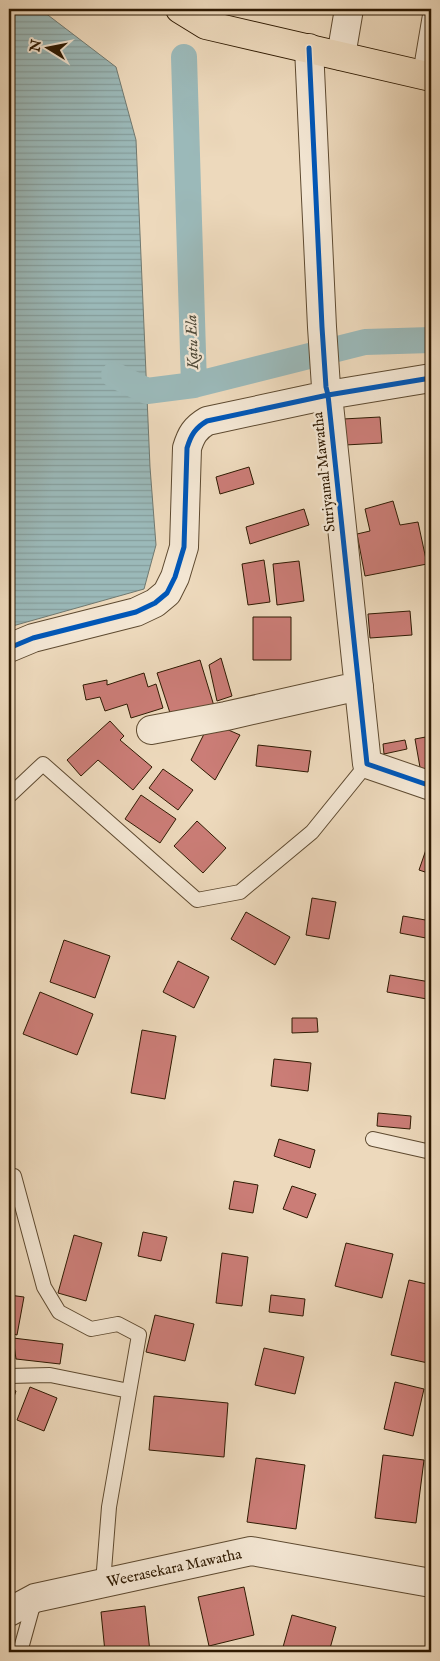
<svg xmlns="http://www.w3.org/2000/svg" width="440" height="1661" viewBox="0 0 440 1661" font-family="'IM FELL English',serif">
<defs>
<pattern id="water-rules" width="6" height="5" patternUnits="userSpaceOnUse" patternTransform="scale(1.25)"><rect width="6" height="5" fill="#9bb9b9"/><path d="M0 2.5h6" fill="none" stroke="#869e9d"/></pattern>
</defs>
<rect width="100%" height="100%" fill="#edd9bc"/>
<filter id="stains"><feTurbulence type="fractalNoise" baseFrequency=".004" numOctaves="4"/><feColorMatrix values="0 0 0 0 .2 0 0 0 0 .09 0 0 0 0 .02 0 0 0 .5 -.17"/></filter>
<radialGradient id="worn" r=".72"><stop offset=".6" stop-color="#630" stop-opacity="0"/><stop offset="1" stop-color="#630" stop-opacity=".3"/></radialGradient>
<path fill="url(#water-rules)" stroke="#707970" d="M9,9H40L116,67L136,140L150,467L156,545L144,589L9,627Z"/>
<g fill="none" stroke-linecap="round" stroke-linejoin="round">
<path stroke="#9bb9b9" stroke-width="26" d="M184,57L194,385L365,342L431,340
M114,375L147,391L194,385"/>
</g>
<path fill="#cb7d77" stroke="#2f1a02" d="M380,417L382,443L345,445L343,419Z
M249,467L254,484L220,494L216,477Z
M393,501L400,525L418,522L427,564L365,576L357,534L370,531L365,509Z
M304,509L309,525L250,544L246,527Z
M264,560L270,602L248,605L242,564Z
M299,561L304,601L277,605L273,564Z
M410,611L412,635L370,638L368,614Z
M253,617H291V660H253Z
M221,658L232,696L217,701L209,665Z
M200,660L214,706L172,719L157,673Z
M144,673L148,687L156,684L163,708L131,718L127,704L105,711L100,697L86,700L83,685L107,680V685Z
M110,721L124,736L120,740L152,767L133,790L98,760L81,776L67,760Z
M210,722L240,735L215,780L191,760Z
M431,736V771L421,773L415,739Z
M405,740L407,749L384,754L383,744Z
M258,745L311,751L308,772L256,766Z
M9,767L15,774L9,780Z
M163,769L193,790L178,810L149,788Z
M141,795L176,819L160,843L125,819Z
M197,821L226,848L203,873L174,846Z
M430,838H431V874L419,870Z
M312,898L336,902L329,939L306,935Z
M246,912L290,937L275,965L231,939Z
M403,916L431,921V939L400,933Z
M64,940L110,956L95,998L50,982Z
M178,961L209,977L194,1008L163,992Z
M390,975L430,982L427,999L387,992Z
M40,992L93,1014L77,1055L23,1034Z
M292,1018H317L318,1032L292,1033Z
M142,1030L176,1036L165,1099L131,1093Z
M274,1059L311,1063L308,1091L271,1086Z
M378,1113L411,1116L410,1129L377,1126Z
M279,1139L315,1150L310,1168L274,1156Z
M234,1181L258,1185L253,1213L229,1209Z
M292,1186L316,1194L307,1218L283,1209Z
M143,1232L167,1237L161,1261L138,1256Z
M74,1235L102,1243L86,1301L58,1293Z
M346,1243L393,1254L382,1298L335,1286Z
M222,1253L248,1257L242,1306L216,1303Z
M409,1280L431,1285V1347L428,1363L391,1355Z
M9,1295L24,1297L17,1335L9,1333Z
M271,1295L305,1299L303,1316L269,1312Z
M155,1315L194,1324L185,1361L146,1352Z
M13,1338L63,1344L60,1364L16,1359Z
M264,1348L304,1357L295,1394L255,1385Z
M395,1382L424,1389L413,1436L384,1429Z
M30,1387L57,1398L44,1431L17,1420Z
M9,1388L16,1391L9,1411Z
M154,1396L228,1403L224,1457L149,1450Z
M383,1455L424,1460L416,1523L375,1518Z
M256,1458L305,1465L296,1529L247,1522Z
M244,1587L254,1635L209,1646L198,1597Z
M145,1606L150,1652H105L101,1612Z
M292,1615L336,1627L329,1652H301L283,1647Z"/>
<g fill="none" stroke-linecap="round" stroke-linejoin="round">
<g stroke="#5e4a30" stroke-width="16">
<path id="lane" d="M420,74L431,9
M9,796L43,764L197,900L240,892L312,832L367,764
M373,1139L431,1152
M14,1176L44,1287L59,1312L91,1329L118,1324L139,1335L109,1507L103,1583
M9,1376L50,1375L129,1391
M20,1652L35,1598"/>
</g>
<g stroke="#5e4a30" stroke-width="30">
<path id="street" d="M309,48L322,327L326,387L328,395L367,764L431,786
M341,56L349,9
M9,648L33,638L136,612L155,603L167,593L175,577L184,547L187,448C191,435 195,428 207,421L328,395L431,378
M151,730L226,716L359,686
M9,1612L35,1598L251,1551L431,1583"/>
</g>
<g stroke="#2f1a02" stroke-width="30">
<path id="primary" d="M180,9L206,25L431,77"/>
</g>
<use href="#lane" stroke="#f3e6d3" stroke-width="14"/>
<use href="#street" stroke="#f3e6d3" stroke-width="28"/>
<use href="#primary" stroke="#edd9bc" stroke-width="28"/>
<g stroke="#f3e6d3" stroke-width="8">
<path id="cycleway" d="M309,48L322,327L326,387L328,395L367,764L431,786
M9,648L33,638L136,612L155,603L167,593L175,577L184,547L187,448C191,435 195,428 207,421L328,395L431,378"/>
</g>
<use href="#cycleway" stroke="#0057b8" stroke-width="5"/>
</g>
<g text-anchor="middle" dominant-baseline="central" stroke-width="4.5" stroke-linejoin="round" paint-order="stroke">
<g font-size="15" fill="#2f1a02" stroke="#f3e6d3">
<text transform="translate(324 472) rotate(-96)">Suriyamal Mawatha</text>
<text transform="translate(174 1568) rotate(-12)">Weerasekara Mawatha</text>
</g>
<g font-size="16" font-style="italic" fill="#4f4a39" stroke="#f3e6d3">
<text transform="translate(193 342) rotate(-92)">Katu Ela</text>
</g>
</g>
<rect width="440" height="1661" fill="none" stroke="#edd9bc" stroke-width="30"/>
<rect x="10" y="10" width="420" height="1641" fill="none" stroke="#2f1a02" stroke-width="2.5"/>
<rect x="15" y="15" width="410" height="1631" fill="none" stroke="#2f1a02"/>
<g transform="translate(48 48) rotate(280)" stroke="#f3e6d3" stroke-width="4" paint-order="stroke">
<path d="M0-4L9 19L0 12L-9 19Z" fill="#2f1a02"/>
<text y="-8" font-size="14" font-weight="bold" text-anchor="middle" fill="#2f1a02">N</text>
</g>
<rect width="100%" height="100%" filter="url(#stains)"/>
<rect width="100%" height="100%" fill="url(#worn)"/>
</svg>
